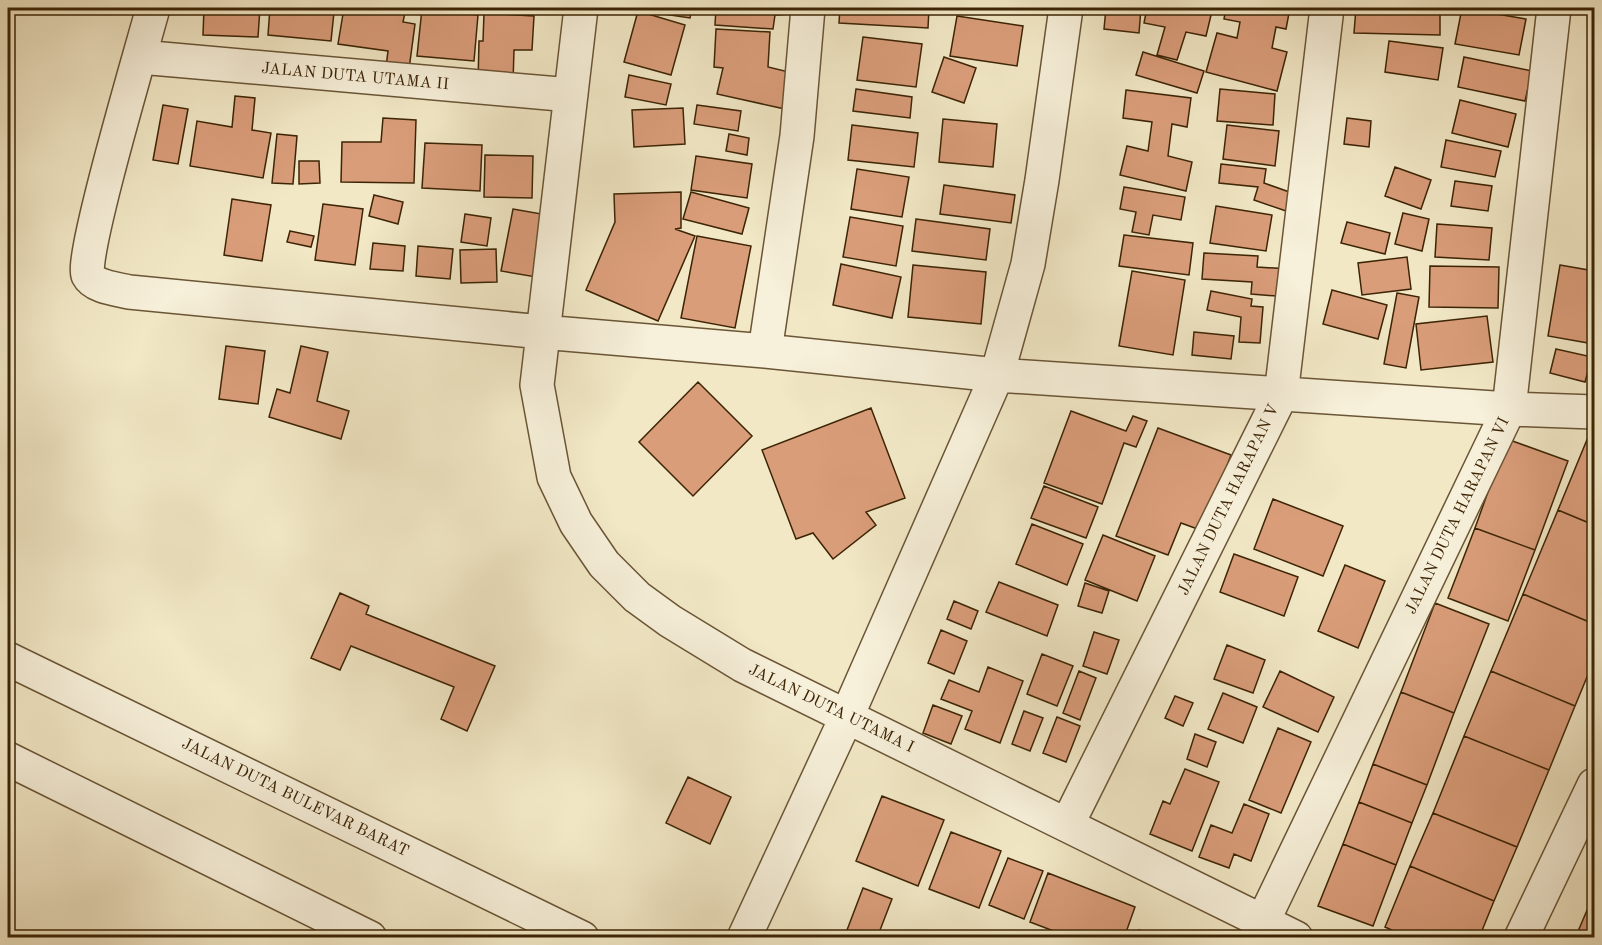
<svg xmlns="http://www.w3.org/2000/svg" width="1602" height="945" viewBox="0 0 1602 945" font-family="'Old Standard TT',serif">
<rect width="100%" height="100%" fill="#f2e8c6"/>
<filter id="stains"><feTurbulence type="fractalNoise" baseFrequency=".00333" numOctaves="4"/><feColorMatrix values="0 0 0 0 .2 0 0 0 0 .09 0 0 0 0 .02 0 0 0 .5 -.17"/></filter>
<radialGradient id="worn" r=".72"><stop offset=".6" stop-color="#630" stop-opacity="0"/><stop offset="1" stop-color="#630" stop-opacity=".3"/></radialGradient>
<path fill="#da9d7a" stroke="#3c2405" stroke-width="1.5" d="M204,8H260L258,37L203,35Z
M270,8L334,12L331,41L268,35Z
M344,8H406L403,22L415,24L409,69L386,67L388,51L338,44Z
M644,8H692L690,18L644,11Z
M716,8H792V14L775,15L773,29L715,25Z
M840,8H929L928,28L839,23Z
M1106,8H1141L1139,33L1104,29Z
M1147,8H1195L1212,11L1206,36L1186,32L1177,60L1157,55L1165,27L1144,23Z
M1226,8H1290L1286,29L1276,27L1272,48L1287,52L1277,91L1206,72L1217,33L1237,38L1240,22L1224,19Z
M1356,8H1440V35L1354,33Z
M1462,8L1526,19L1519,55L1455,44Z
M422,9L478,15L474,61L417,56Z
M638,11L685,25L671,75L624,62Z
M484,13L534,16L532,50H514L513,83H478L479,41H483Z
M957,16L1023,26L1017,66L950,56Z
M716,29L770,32L768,67L793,73L785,109L717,94L723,68L714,67Z
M863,37L922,44L916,87L857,80Z
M1389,41L1443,48L1438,80L1385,72Z
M1143,52L1204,71L1197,93L1136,75Z
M944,57L976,68L964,103L932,92Z
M1464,57L1532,71L1525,101L1458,87Z
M629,75L671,84L666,105L625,97Z
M856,89L912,97L910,118L853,111Z
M1220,89L1275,94L1273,125L1217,121Z
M1126,90L1191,98L1187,127L1172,124L1168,156L1192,162L1186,191L1120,175L1127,146L1148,151L1152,122L1123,118Z
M235,96L255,98L252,130L271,133L263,178L190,166L197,121L232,127Z
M1460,100L1516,114L1508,147L1452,133Z
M163,105L188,109L178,164L153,160Z
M697,105L741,111L738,131L694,124Z
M683,108L685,144L634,147L632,110Z
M383,118L416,120L414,183L341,182L342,142H381Z
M1347,118L1371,121L1369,147L1344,144Z
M943,119L997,124L993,167L939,162Z
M852,125L918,133L914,167L848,160Z
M1227,125L1279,131L1275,166L1223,159Z
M277,134L297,136L293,184L272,183Z
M729,134L749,138L747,155L726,151Z
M1446,140L1501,151L1495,177L1441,167Z
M425,143L482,145L480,191L422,188Z
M485,155L533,156L532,198L484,197Z
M696,156L752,164L747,198L691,190Z
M299,161H319L320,183L299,184Z
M1221,164L1266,169L1264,183L1295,194L1289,212L1254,200L1258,187L1219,183Z
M1395,167L1431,180L1421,209L1385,196Z
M857,169L909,177L902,217L851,209Z
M1455,181L1492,186L1488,211L1451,206Z
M944,185L1015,195L1011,223L940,214Z
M1124,187L1185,197L1181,220L1153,215L1149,235L1132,232L1136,212L1120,209Z
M681,192V228L675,229L695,236L658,321L586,290L615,222L614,194Z
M691,192L749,208L742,234L683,219Z
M374,195L403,202L398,224L369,216Z
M232,199L271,205L262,261L224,255Z
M323,204L363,209L355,265L315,260Z
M1216,206L1272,215L1266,251L1210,243Z
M513,209L553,216L542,278L501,271Z
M1403,213L1429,219L1422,251L1395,244Z
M465,214L491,218L487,246L461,242Z
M850,217L903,226L896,266L843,257Z
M916,219L990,229L986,260L912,251Z
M1347,222L1390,233L1385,254L1341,243Z
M1437,224L1492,228L1489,260L1435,257Z
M290,231L314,236L311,247L287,242Z
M1124,235L1193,243L1189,275L1119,266Z
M697,236L751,246L735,328L681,318Z
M373,243L405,246L403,271L370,269Z
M418,246L453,249L450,279L416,276Z
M496,249L497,282L461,283L460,250Z
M1204,253L1258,256L1257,267L1291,269L1289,297L1251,294L1252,282L1202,279Z
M1407,257L1411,289L1362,295L1358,263Z
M841,264L901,277L892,318L833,305Z
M913,265L986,272L981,324L908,317Z
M1560,265L1594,271V344L1548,336Z
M1430,266L1499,267L1498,308L1429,307Z
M1132,271L1185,280L1173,355L1119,346Z
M1332,290L1387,305L1378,339L1323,324Z
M1211,291L1252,299L1251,306L1263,307L1260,343L1239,342L1241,317L1207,310Z
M1397,293L1419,297L1406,368L1384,364Z
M1487,316L1493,362L1421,370L1416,324Z
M1194,332L1234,336L1231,359L1192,355Z
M226,346L265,351L258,404L219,399Z
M301,346L328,352L317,401L349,411L341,439L269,417L277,389L290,393Z
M1556,349L1592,357L1585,382L1550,373Z
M698,382L752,436L693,496L639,442Z
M871,408L905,498L866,512L876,525L833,559L813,533L796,539L762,450Z
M1071,411L1126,431L1133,416L1147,421L1136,447L1124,443L1102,504L1044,483Z
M1158,428L1231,455L1203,531L1181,523L1168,555L1116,536Z
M1591,430L1594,431V525L1558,510Z
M1507,439L1568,461L1535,550L1475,528Z
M1044,486L1098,507L1086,538L1031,518Z
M1273,499L1343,526L1323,576L1254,549Z
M1558,510L1594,525V624L1523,594Z
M1032,524L1083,544L1067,585L1016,564Z
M1475,528L1535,550L1508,621L1448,598Z
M1103,535L1155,556L1137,601L1085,580Z
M1234,554L1298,577L1284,616L1220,592Z
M1345,565L1385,581L1358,648L1318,631Z
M999,582L1058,605L1047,636L986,612Z
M1085,583L1109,591L1102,613L1078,606Z
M340,593L369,606L366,614L495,666L467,731L441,719L454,687L351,646L340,670L311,658Z
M1523,594L1594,624V660L1575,706L1491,671Z
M954,601L978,611L971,629L947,619Z
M1435,603L1489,624L1454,713L1401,692Z
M941,630L967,641L954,674L928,663Z
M1094,632L1119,640L1107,674L1083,666Z
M1227,645L1265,660L1253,693L1214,679Z
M1042,654L1073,666L1057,706L1027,694Z
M988,667L1023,681L1000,743L965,729L972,711L941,699L949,680L979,692Z
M1079,671L1096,678L1080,720L1063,713Z
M1280,671L1334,697L1318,732L1263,707Z
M1491,671L1575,706L1549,770L1464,736Z
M1401,692L1454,713L1427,785L1373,764Z
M1223,693L1257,707L1243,743L1208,729Z
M1175,696L1193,703L1183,726L1165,718Z
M933,705L962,716L951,744L923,733Z
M1024,711L1043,718L1030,751L1012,744Z
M1057,717L1080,726L1066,762L1043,753Z
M1278,728L1311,742L1281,813L1249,800Z
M1195,734L1216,742L1207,767L1187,759Z
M1464,736L1549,770L1517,847L1433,813Z
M1373,764L1427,785L1412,823L1359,802Z
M1185,769L1219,782L1192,851L1150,834L1163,801L1170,804Z
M688,777L731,797L710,844L666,823Z
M882,796L944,820L918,886L856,861Z
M1359,802L1412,823L1396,865L1343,844Z
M1244,804L1269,814L1251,861L1234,854L1229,868L1199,857L1211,825L1232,833Z
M1433,813L1517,847L1494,901L1410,866Z
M951,832L1001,851L979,908L929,889Z
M1343,844L1396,865L1373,926L1318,906Z
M1008,858L1043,871L1024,919L989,905Z
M1410,866L1494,901L1479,938H1409L1385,927Z
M1048,873L1135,907L1124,938H1072L1030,922Z
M863,888L892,899L877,938H844Z
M1594,894V938H1579L1576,936Z
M1139,930L1154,938H1135Z
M1037,931L1050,938H1034Z"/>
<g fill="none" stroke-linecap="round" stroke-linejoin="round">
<g stroke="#6a5535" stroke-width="36">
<path id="minor" d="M153,8C144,42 80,257 88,275C94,287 117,289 129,292L542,332L765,351L997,375L1509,409L1594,412
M581,8L537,385L554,477L576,523L604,564L637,597L670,621L742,665L1296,938
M140,57L571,95
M765,351L797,136L808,8
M8,659L582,938
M8,759L370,938
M1067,825L1281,395L1327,8
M1263,921L1509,409L1554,8
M744,938L847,716L997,375L1028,264L1042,180L1066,8
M1521,938L1594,785"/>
</g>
<use href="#minor" stroke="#f7f0da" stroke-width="33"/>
</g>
<g text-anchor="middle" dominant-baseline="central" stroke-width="6" stroke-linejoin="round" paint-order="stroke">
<g font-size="16" fill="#3c2405" stroke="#f7f0da">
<text transform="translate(355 77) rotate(5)">JALAN DUTA UTAMA II</text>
<text transform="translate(1229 500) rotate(-64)">JALAN DUTA HARAPAN V</text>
<text transform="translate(1458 516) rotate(-64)">JALAN DUTA HARAPAN VI</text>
<text transform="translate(831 709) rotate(26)">JALAN DUTA UTAMA I</text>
<text transform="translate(295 798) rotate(26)">JALAN DUTA BULEVAR BARAT</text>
</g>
</g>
<rect width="1602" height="945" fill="none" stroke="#f2e8c6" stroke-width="30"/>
<rect x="9" y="9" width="1584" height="927" fill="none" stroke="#3c2405" stroke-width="3"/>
<rect x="15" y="15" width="1572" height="915" fill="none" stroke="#3c2405" stroke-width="1.5"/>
<rect width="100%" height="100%" filter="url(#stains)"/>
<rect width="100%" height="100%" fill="url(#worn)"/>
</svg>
